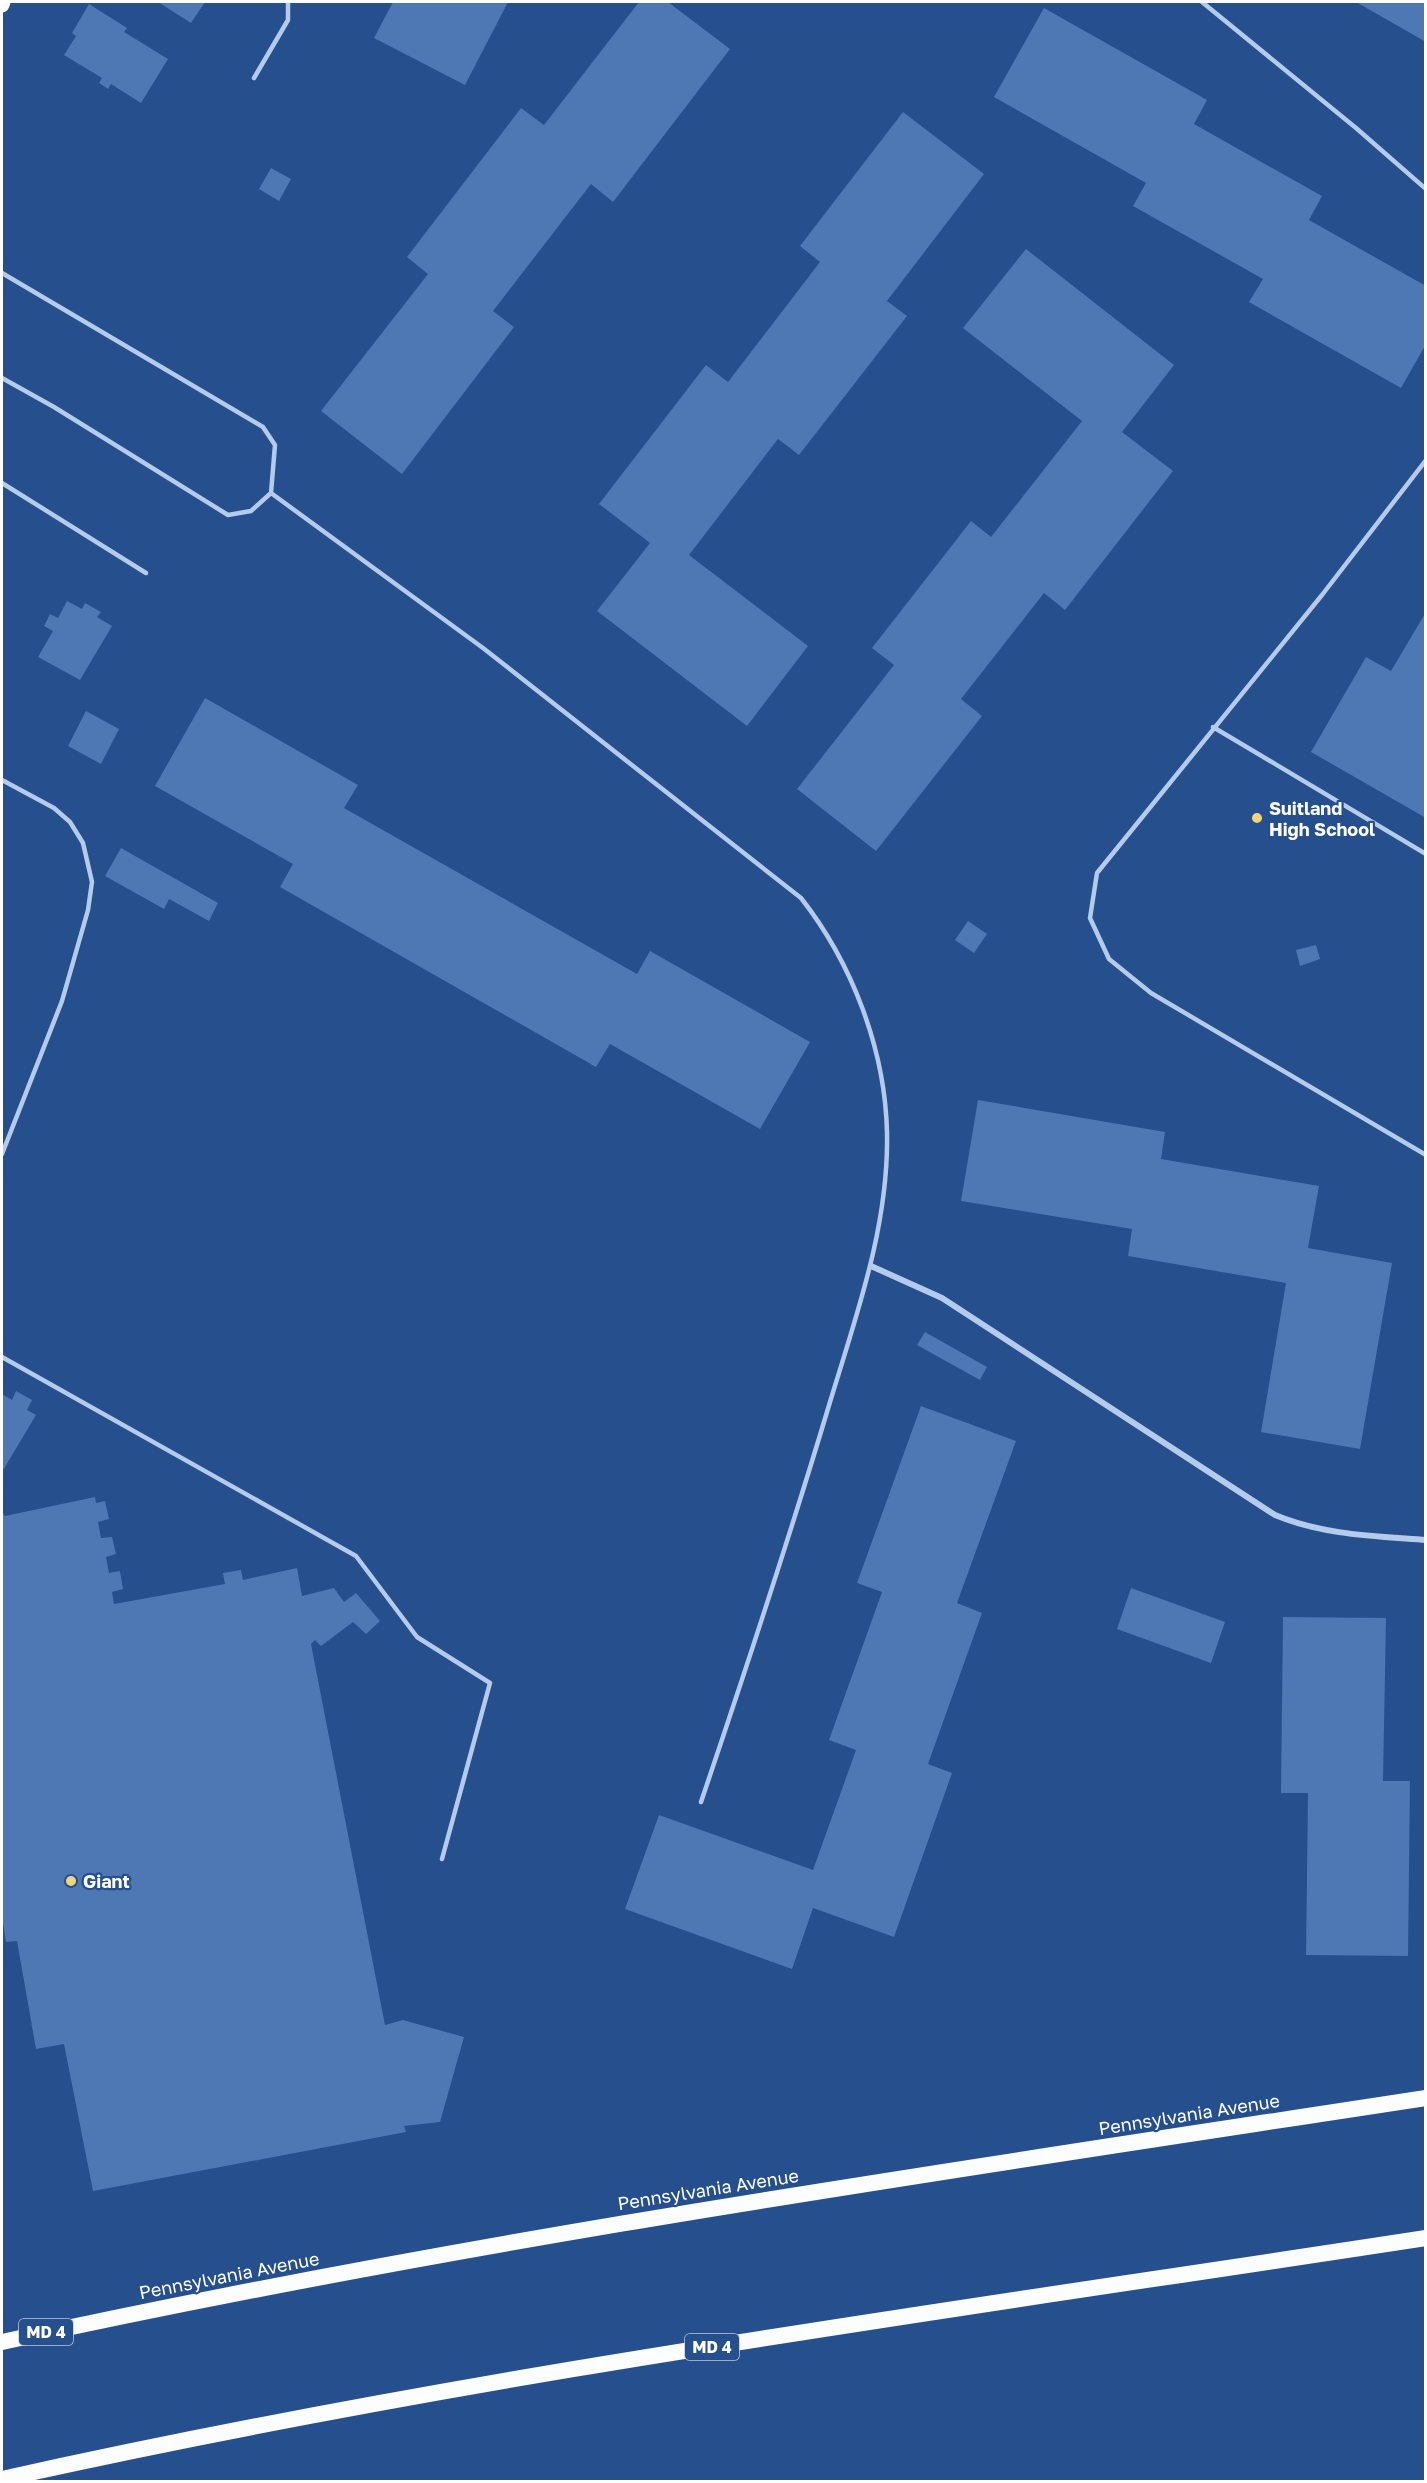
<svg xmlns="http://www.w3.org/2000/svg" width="1427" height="2483" viewBox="0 0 1427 2483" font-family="'Golos Text',sans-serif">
<rect width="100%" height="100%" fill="#254f8d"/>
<path fill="#4d78b4" d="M158,2H205L191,23Z
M393,2H508L465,85L374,38Z
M639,2H668L730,49L613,202L591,184L493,311L514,327L402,474L321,411L428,274L407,257L521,108L544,125Z
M1356,2H1426V42Z
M89,4L127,28L124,32L168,59L141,103L111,84L108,89L99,83L102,78L64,55L76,36L72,33Z
M1044,8L1207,100L1194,124L1322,196L1309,220L1426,286V344L1401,388L1249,302L1263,279L1133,206L1146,183L994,97Z
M903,112L984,174L887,301L907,316L799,455L778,439L689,555L808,646L747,726L597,611L650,543L599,504L706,365L728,382L820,262L800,246Z
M271,168L291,179L279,201L259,189Z
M1026,249L1174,365L1122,432L1173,471L1065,610L1044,593L961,699L982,716L876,851L797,789L894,665L872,648L971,521L991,537L1082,421L963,328Z
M67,601L82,609L85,603L101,612L97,617L112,626L80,680L38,657L53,631L44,626L50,614L58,618Z
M1426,612V818L1311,752L1366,657L1391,671Z
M205,698L358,785L344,808L637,974L650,951L810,1042L760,1129L610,1044L596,1067L280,887L293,864L155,786Z
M86,711L119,729L101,764L68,746Z
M121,848L218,903L209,921L169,899L164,909L105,876Z
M968,921L987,934L974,953L955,940Z
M1316,945L1320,959L1300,966L1296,950Z
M978,1100L1165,1132L1161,1159L1319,1186L1308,1248L1392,1263L1360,1449L1261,1432L1286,1283L1128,1256L1132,1229L961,1201Z
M925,1332L987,1367L980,1380L917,1345Z
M16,1391L32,1400L27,1410L36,1415L2,1472V1394L12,1400Z
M921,1406L1016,1441L957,1603L982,1613L928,1764L952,1773L894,1937L813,1908L792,1969L625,1909L659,1815L813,1870L856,1750L829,1740L882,1592L857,1583Z
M95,1497L96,1503L105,1501L109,1519L98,1522L101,1538L112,1537L116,1554L106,1557L109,1573L120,1571L123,1589L112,1592L114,1604L225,1584L223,1573L241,1570L243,1580L297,1568L302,1596L334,1588L344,1602L356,1593L380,1621L366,1634L353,1622L321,1646L315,1640L311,1644L385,2025L403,2020L464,2037L440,2122L404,2126L406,2132L93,2191L64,2044L36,2049L17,1941L6,1942L2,1917V1512L5,1516Z
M1131,1588L1225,1622L1211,1663L1117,1629Z
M1283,1617L1386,1618L1383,1781H1410L1408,1956L1306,1955L1308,1793H1281Z"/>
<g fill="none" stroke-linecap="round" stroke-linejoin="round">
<path stroke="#b4cbeb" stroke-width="4.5" d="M1202,2L1356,128L1426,189
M254,78L288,20V2
M2,273L263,427L275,445L271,493L251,511L228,515L54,407L2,378
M1426,460L1322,595L1097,873L1090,918L1109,959L1151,993L1426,1155
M2,483L146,573
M271,493L483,648L801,898C852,963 885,1049 887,1132C889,1225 857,1313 830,1402C790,1536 746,1669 701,1802
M1213,727L1426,854
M2,780L54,808L70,822L83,843L92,882L88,910L62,1001L2,1154
M2,1357L356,1556L417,1637L490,1683L442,1859"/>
<path stroke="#b4cbeb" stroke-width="6" d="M871,1266L942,1298L1275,1515C1323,1535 1374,1536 1426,1540"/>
<path stroke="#f9fbff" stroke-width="15" d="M2,5L3,2"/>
<path stroke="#fcfdff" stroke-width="16" d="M2,2342C472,2239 949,2171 1426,2098
M2,2479C472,2374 950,2311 1426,2238"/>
</g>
<g fill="#f5d578" stroke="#254f8d" stroke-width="2">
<circle cx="1257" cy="818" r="6"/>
<circle cx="71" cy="1881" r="6"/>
</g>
<g text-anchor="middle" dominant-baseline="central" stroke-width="4.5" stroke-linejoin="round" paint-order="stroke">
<g fill="#254f8d" stroke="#becadd" stroke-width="1.5">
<rect x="19" y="2319" width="54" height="26" rx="4.5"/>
<rect x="685" y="2334" width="54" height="26" rx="4.5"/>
</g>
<g font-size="16" font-weight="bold" fill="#fff">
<text x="46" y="2332">MD 4</text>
<text x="712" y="2347">MD 4</text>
</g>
<g font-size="18" font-weight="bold" fill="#fff" stroke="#254f8d" text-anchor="start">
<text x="1269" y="808">Suitland<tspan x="1269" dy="21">High School</tspan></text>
<text x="83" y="1881">Giant</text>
</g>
<g font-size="18" fill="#fff" stroke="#254f8d">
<text transform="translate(1189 2114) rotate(-9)">Pennsylvania Avenue</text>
<text transform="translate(708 2189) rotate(-9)">Pennsylvania Avenue</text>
<text transform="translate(229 2275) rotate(-11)">Pennsylvania Avenue</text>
</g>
</g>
<rect width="1427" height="2483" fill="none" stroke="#ffffff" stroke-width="6"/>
</svg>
